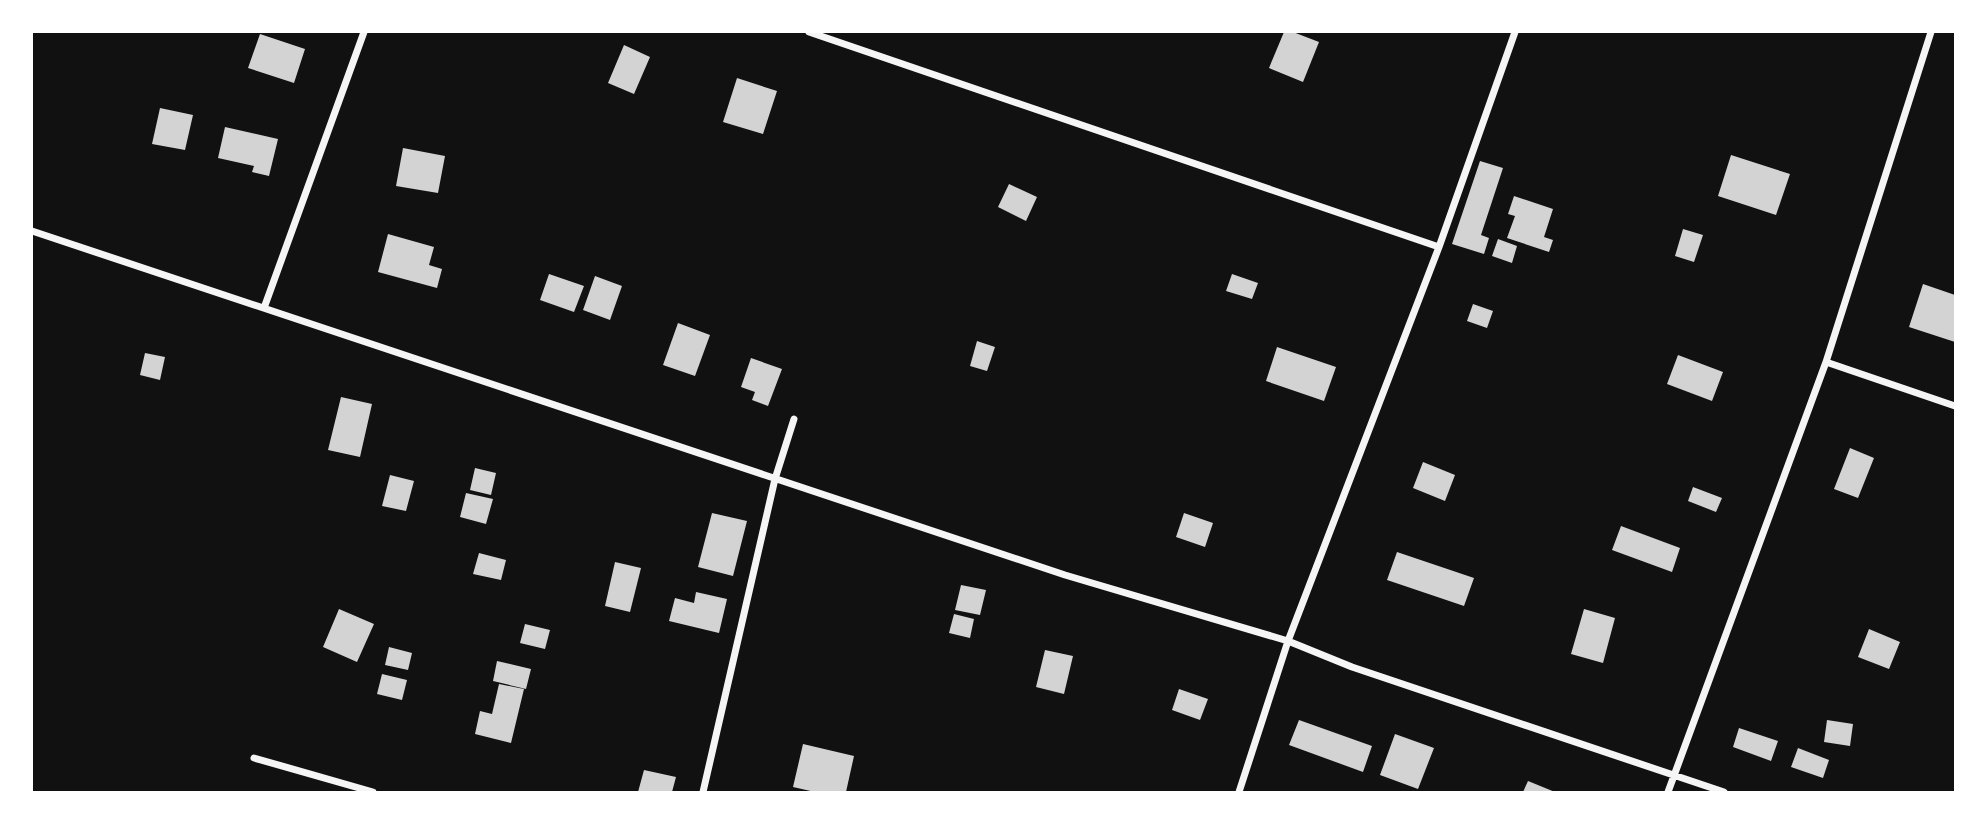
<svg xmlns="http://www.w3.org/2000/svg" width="1987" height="824" viewBox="0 0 1987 824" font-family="'Exo 2',sans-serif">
<rect width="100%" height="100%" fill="#111"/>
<path fill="#d3d3d3" d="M1284,32H1293L1319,42L1303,82L1269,68Z
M260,34L305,49L294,83L248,68Z
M624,45L650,57L634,94L608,83Z
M737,78L777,91L763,134L723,122Z
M160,108L193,115L185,150L152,144Z
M225,127L278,139L269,176L252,172L254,166L218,158Z
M403,148L445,156L438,193L396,186Z
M1731,155L1790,174L1776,215L1718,196Z
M1480,161L1503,168L1481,235L1489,238L1484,254L1452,244Z
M1009,184L1037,197L1026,221L998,207Z
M1514,196L1553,209L1544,237L1553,240L1549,252L1507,238L1515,216L1508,214Z
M1683,229L1703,235L1694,262L1675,256Z
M388,234L434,247L429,265L442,269L437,288L378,272Z
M1498,239L1517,246L1512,263L1492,256Z
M549,274L584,286L574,312L540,300Z
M1232,274L1258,283L1252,299L1226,291Z
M595,276L622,286L610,320L583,310Z
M1923,284L1955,295V342L1909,327Z
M1473,304L1493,311L1487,328L1467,321Z
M678,323L710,335L695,376L663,365Z
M977,341L995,347L987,371L970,366Z
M1277,347L1336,367L1324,401L1266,381Z
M145,353L165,357L160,380L140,375Z
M1678,355L1723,372L1712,401L1667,384Z
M751,358L782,369L768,406L752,400L755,392L741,387Z
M341,397L372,404L360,457L328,450Z
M1850,448L1874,458L1858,498L1834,489Z
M1423,462L1455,475L1445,501L1413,488Z
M475,468L496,473L491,495L470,490Z
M390,475L414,481L406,511L382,506Z
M1693,487L1722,498L1716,512L1688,501Z
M466,493L493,499L486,524L460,517Z
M712,513L747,521L733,576L698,567Z
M1184,513L1213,523L1205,547L1176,537Z
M1621,526L1680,548L1672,572L1612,550Z
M1397,552L1474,578L1464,606L1387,580Z
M479,553L506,560L501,580L473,574Z
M615,562L641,568L630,612L605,606Z
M961,585L986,590L980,615L955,610Z
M696,592L727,599L719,633L669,621L675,598L694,603Z
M339,609L374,624L357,662L323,647Z
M1584,609L1615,618L1603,663L1571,654Z
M954,614L974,619L970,638L949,633Z
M525,624L550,630L545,649L520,643Z
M1869,629L1900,642L1889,669L1858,657Z
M389,647L412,653L408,670L385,665Z
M1045,650L1073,656L1064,694L1036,687Z
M497,661L531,669L526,689L493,681Z
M382,674L407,680L402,700L377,694Z
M499,684L524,689L511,743L475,734L480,711L492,714Z
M1179,689L1208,699L1200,720L1172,710Z
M1299,720L1372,746L1363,772L1289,745Z
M1827,720L1853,724L1850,746L1824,742Z
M1739,728L1778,741L1771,761L1733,747Z
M1395,734L1434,748L1418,789L1380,775Z
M803,744L854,756L846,792H815L793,787Z
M1798,748L1829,760L1823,778L1791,767Z
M644,770L676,777L672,792H638Z
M1528,781L1555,792H1523Z"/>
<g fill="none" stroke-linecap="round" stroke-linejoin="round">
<path stroke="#f5f5f5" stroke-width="7" d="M809,32L1439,247
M32,231L1065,575L1288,641L1352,667L1724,792
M264,308L364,32
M1826,362L1955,406
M254,758L373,792
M703,792L775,479L794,419
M1239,792L1288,641L1439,247L1515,32
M1668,792L1826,362L1931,32"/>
</g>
<rect width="1987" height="824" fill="none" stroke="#ffffff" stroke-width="66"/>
</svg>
